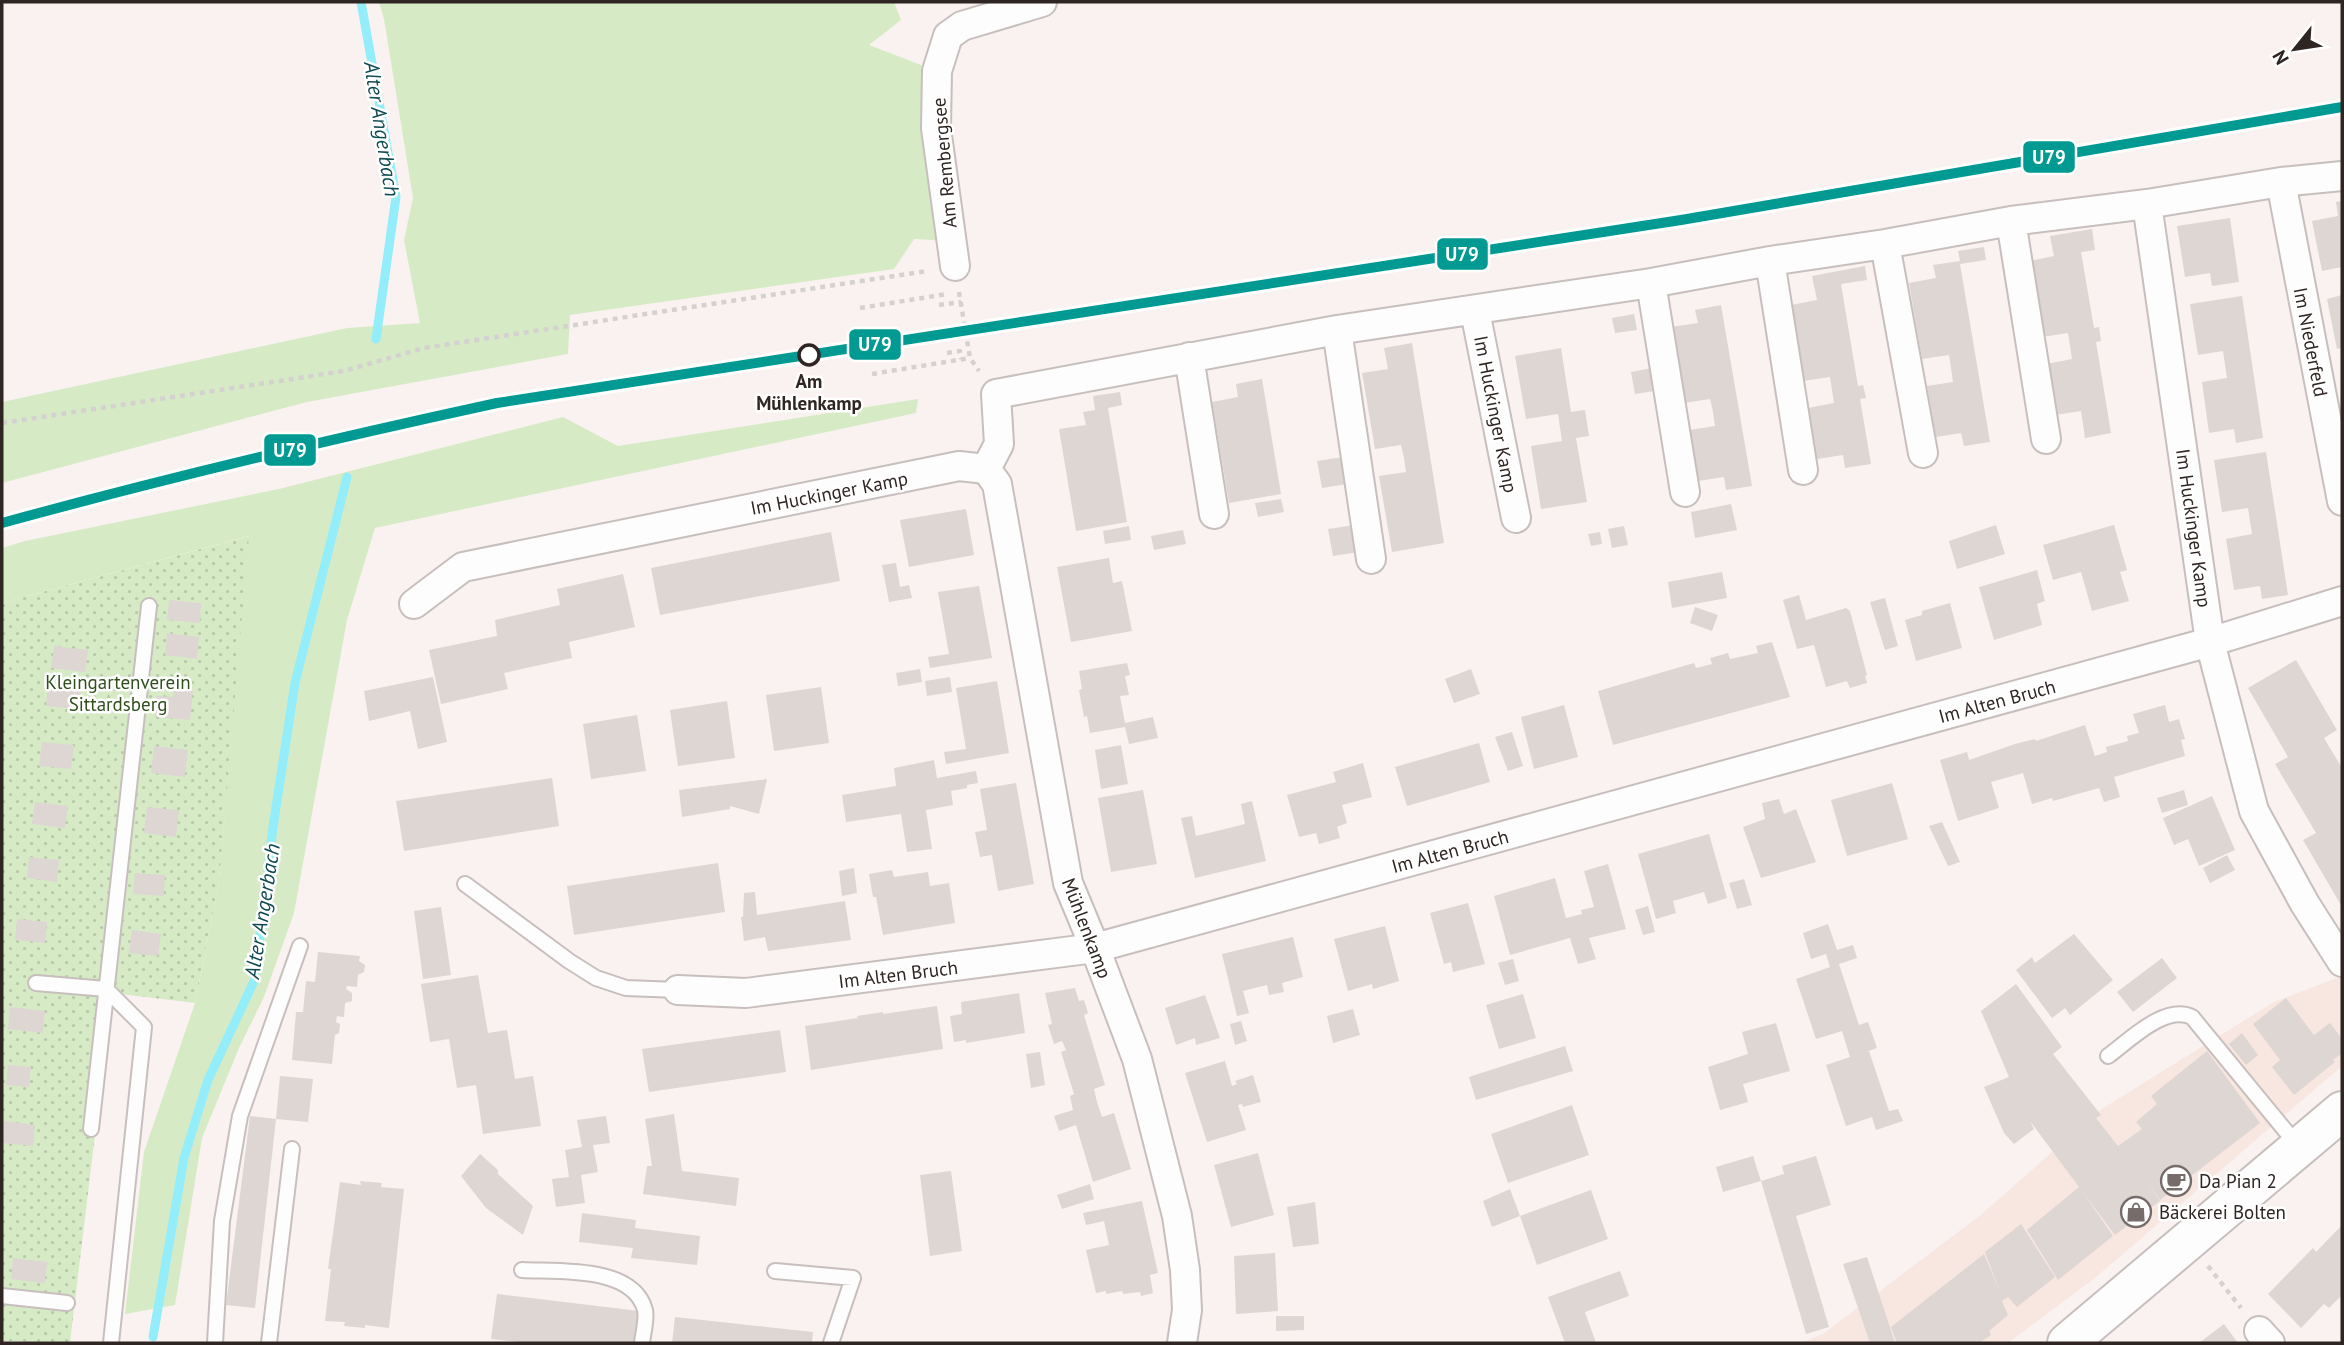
<svg xmlns="http://www.w3.org/2000/svg" width="2344" height="1345" viewBox="0 0 2344 1345" font-family="'PT Sans',sans-serif">
<defs>
<pattern id="garden-dots" width="8" height="8" patternUnits="userSpaceOnUse" patternTransform="scale(1.75)"><rect width="8" height="8" fill="#d6ebc5"/><path d="M2 2h.1M6 6h.1" fill="none" stroke="#b8c9a9" stroke-width="1.8" stroke-linecap="round"/></pattern>
</defs>
<rect width="100%" height="100%" fill="#faf2f0"/>
<path fill="#f8e6e0" d="M2342,976V1066L2095,1278L2008,1343H1801L1823,1334L1982,1214L2097,1112L2274,1002Z"/>
<path fill="#d6ebc5" d="M379,2H894L901,20L869,45L937,71L951,241L914,239L894,269L570,315L568,354L307,402L2,483V402L347,328L420,323L404,240L413,198L384,19Z
M918,399L916,413L375,528L347,620L294,913L264,997L239,1048L202,1138L175,1305L125,1314L144,1152L195,1003L219,882L248,536L2,603V548L25,541L279,489L563,417L618,446Z"/>
<path fill="url(#garden-dots)" d="M249,536L219,882L195,1003L112,993L70,1343L2,1341V603Z"/>
<g fill="none" stroke-linecap="round" stroke-linejoin="round">
<path stroke="#94edfa" stroke-width="9" d="M361,2L396,197L376,339
M153,1337L184,1158L208,1080L255,979L273,827L295,683L347,477"/>
</g>
<path fill="#ded6d3" d="M2342,201V267L2322,271L2312,221L2338,216L2336,202Z
M2230,218L2239,282L2212,286L2210,273L2185,277L2177,226Z
M2092,229L2095,250L2081,252L2094,328L2099,327L2101,341L2096,342L2111,433L2085,438L2081,411L2055,415L2046,364L2072,359L2068,333L2042,337L2029,261L2054,256L2050,236Z
M1984,247L1986,260L1960,264L1990,442L1964,446L1961,433L1936,437L1927,386L1953,382L1951,368L1949,355L1922,359L1909,283L1936,278L1933,265L1960,261L1958,251Z
M1865,266L1867,280L1841,284L1858,386L1863,385L1866,398L1860,399L1871,464L1845,468L1843,455L1817,459L1808,408L1834,403L1830,377L1803,381L1791,305L1817,300L1812,276Z
M2342,295V348L2337,349L2327,299Z
M2242,296L2263,438L2236,443L2234,429L2209,433L2202,382L2227,378L2223,351L2198,355L2190,304Z
M1721,305L1752,486L1726,490L1724,477L1698,481L1689,430L1715,426L1713,412L1710,399L1684,403L1671,327L1698,323L1695,310Z
M1634,314L1637,330L1615,333L1612,318Z
M1412,343L1444,543L1392,552L1379,476L1406,472L1404,458L1401,445L1375,449L1362,373L1388,369L1384,348Z
M1561,348L1571,412L1585,410L1589,436L1576,438L1587,502L1541,509L1531,446L1562,441L1558,414L1526,419L1515,356Z
M1652,368L1655,391L1635,394L1631,372Z
M1262,379L1281,494L1229,503L1212,402L1238,397L1236,384Z
M1120,392L1122,405L1108,408L1127,522L1076,531L1059,429L1086,425L1083,412L1095,410L1093,396Z
M2266,452L2288,595L2262,599L2260,586L2234,590L2226,539L2252,534L2248,508L2222,512L2214,460Z
M1343,457L1347,484L1322,488L1317,461Z
M1281,499L1284,512L1258,517L1255,503Z
M1731,504L1737,530L1695,538L1691,512Z
M966,509L974,555L909,567L900,520Z
M1355,525L1359,552L1333,556L1328,529Z
M1996,525L2005,554L1957,569L1949,541Z
M2114,525L2127,570L2120,572L2129,601L2092,611L2081,572L2053,580L2043,545Z
M1129,526L1131,540L1105,544L1103,531Z
M1624,526L1628,545L1612,548L1608,529Z
M1183,530L1186,544L1154,550L1151,536Z
M831,532L840,581L660,615L651,568Z
M1600,532L1602,544L1591,546L1588,534Z
M1109,558L1113,583L1122,581L1132,631L1071,642L1057,567Z
M896,563L900,587L909,585L912,598L889,602L882,565Z
M2037,570L2045,601L2037,604L2042,625L1994,640L1979,587Z
M1722,572L1727,598L1672,608L1668,582Z
M623,574L635,627L569,642L572,658L504,673L508,689L441,704L429,650L497,636L495,620L560,605L557,589Z
M979,586L992,658L930,668L928,657L949,654L938,592Z
M1799,595L1806,620L1846,608L1850,611L1867,675L1865,676L1867,683L1850,688L1847,681L1826,687L1814,645L1797,649L1783,600Z
M1885,598L1898,646L1885,650L1870,602Z
M169,600L201,603L200,623L167,620Z
M1950,603L1962,648L1916,661L1905,620L1922,615V611Z
M1695,607L1718,615L1712,631L1690,623Z
M167,633L199,637L197,659L165,655Z
M1772,642L1790,697L1613,745L1598,691L1694,663L1696,668L1712,664L1710,658L1728,653L1730,659L1758,653L1756,646Z
M54,646L88,650L85,672L51,668Z
M2296,660L2337,730L2324,738L2342,768V907L2303,840L2316,833L2275,764L2288,757L2248,688Z
M1127,663L1130,675L1125,676L1129,695L1120,696L1125,723L1153,717L1158,738L1129,744L1125,727L1090,733L1087,716L1084,717L1079,690L1082,689L1079,671Z
M920,669L922,682L898,686L896,673Z
M1471,669L1480,694L1454,703L1445,679Z
M433,677L447,742L418,749L410,711L369,721L364,691Z
M950,677L952,692L927,696L925,681Z
M997,681L1009,753L946,764L944,752L966,749L956,688Z
M48,685L81,689L79,709L46,706Z
M821,687L829,743L774,751L766,695Z
M174,689L193,691L190,720L155,717L156,696L173,697Z
M727,701L735,758L678,766L670,710Z
M1564,705L1578,757L1534,769L1521,717Z
M2165,705L2169,722L2179,719L2185,739L2181,740L2185,756L2114,777L2120,797L2104,802L2099,788L2053,801L2052,798L2032,804L2023,773L1991,782L1999,808L1958,821L1940,760L1967,752L1969,760L2015,744L2035,739L2036,741L2085,725L2095,756L2107,752L2106,747L2128,741L2127,736L2139,733L2133,714Z
M637,715L646,771L591,779L583,724Z
M1512,732L1523,766L1508,771L1495,737Z
M42,742L74,745L71,769L39,766Z
M1479,743L1490,782L1407,806L1395,767Z
M1121,745L1128,784L1101,789L1095,750Z
M154,746L188,750L185,777L151,773Z
M934,760L937,778L976,771L978,783L967,785V788L951,791L953,805L926,810L932,849L907,852L901,814L846,822L842,795L896,786L894,768Z
M1363,763L1372,797L1342,805L1347,823L1337,827L1340,838L1319,844L1316,833L1299,837L1287,795L1336,782L1333,772Z
M552,778L559,826L404,851L396,801Z
M767,779L759,814L730,806V809L682,817L679,790Z
M1016,783L1034,884L998,891L992,855L980,857L975,832L987,830L980,789Z
M1892,783L1908,839L1847,856L1831,800Z
M1143,790L1157,864L1111,872L1098,798Z
M2184,790L2188,805L2162,813L2157,798Z
M2212,796L2235,850L2199,866L2188,839L2174,845L2163,818Z
M1779,799L1784,814L1796,809L1816,862L1761,878L1743,827L1765,819L1762,803Z
M1252,801L1266,861L1195,878L1181,818L1192,816L1196,836L1221,830L1245,824L1241,804Z
M35,802L68,806L65,828L32,824Z
M147,807L179,810L176,837L144,833Z
M1942,822L1960,862L1948,866L1929,826Z
M1709,834L1727,898L1708,904L1704,892L1673,901L1676,913L1656,919L1638,854Z
M2227,855L2235,870L2210,883L2203,868Z
M29,857L59,860L57,882L27,878Z
M718,863L725,912L574,935L567,886Z
M1608,864L1626,929L1589,938L1596,959L1578,964L1570,938L1510,955L1494,896L1555,878L1566,918L1582,914L1581,910L1594,907L1584,871Z
M854,868L857,893L842,896L839,871Z
M892,870L894,877L928,872L930,886L949,883L955,923L883,935L876,897H873L869,874Z
M135,873L165,875L164,896L133,894Z
M1744,879L1752,905L1737,909L1729,883Z
M755,892L757,915L845,901L851,940L768,951L765,937L744,941L741,917H743L744,893Z
M1468,903L1485,964L1453,972L1451,962L1444,964L1430,913Z
M1648,906L1655,932L1643,935L1635,910Z
M441,907L451,975L423,979L414,911Z
M17,919L47,922L45,943L15,940Z
M1828,924L1837,950L1853,945L1857,958L1839,964L1859,1025L1868,1022L1877,1048L1869,1051L1889,1111L1898,1109L1903,1121L1876,1130L1872,1117L1846,1126L1826,1065L1850,1057L1842,1031L1816,1039L1796,979L1830,967L1826,954L1811,959L1803,933Z
M1385,926L1399,981L1373,989L1372,984L1348,991L1334,939Z
M132,930L161,934L158,956L129,953Z
M2074,934L2113,980L2070,1015L2065,1008L2052,1018L2016,970L2032,957L2035,963Z
M1293,937L1303,977L1282,983L1284,992L1269,995L1267,985L1243,991L1249,1013L1237,1016L1222,954Z
M318,952L360,956L359,961L365,965L364,972L358,975L357,987L347,986L346,989L352,993V1001L345,1003L344,1017L337,1016L336,1022L340,1024L339,1033L335,1035L332,1064L292,1060L296,1012H303L306,981L315,982Z
M2162,958L2177,978L2133,1012L2117,992Z
M1513,959L1519,981L1505,985L1498,963Z
M478,975L488,1033L507,1030L515,1079L533,1076L541,1126L483,1134L476,1085L457,1088L449,1039L430,1042L421,984Z
M2016,984L2062,1047L2053,1054L2101,1115L2096,1118L2118,1146L2142,1129L2136,1122L2157,1104L2151,1096L2207,1051L2260,1123L2160,1200L2145,1181L2160,1201L2115,1235L2082,1191L2113,1236L2058,1280L2027,1230L2079,1187L2030,1121L2034,1129L2014,1144L2004,1133L1984,1087L2009,1077L1981,1011Z
M1075,988L1079,1001L1084,1000L1088,1013L1084,1015L1105,1085L1094,1089L1097,1102L1102,1117L1114,1113L1131,1169L1093,1182L1076,1125L1059,1131L1054,1116L1073,1110L1070,1096L1074,1094L1061,1052L1066,1050L1062,1041L1054,1044L1048,1025L1052,1024L1045,993Z
M1019,993L1025,1033L966,1043V1040L954,1042L950,1016L962,1014L961,1002Z
M1523,994L1536,1038L1499,1049L1486,1005Z
M1205,995L1220,1038L1196,1045L1195,1038L1176,1045L1165,1008Z
M2286,998L2314,1035L2330,1023L2342,1039V1053L2333,1060L2335,1062L2294,1095L2272,1067L2280,1060L2253,1024Z
M937,1006L943,1049L811,1070L805,1026L858,1018L857,1016L883,1012V1014Z
M10,1007L45,1011L43,1033L8,1029Z
M1353,1009L1360,1035L1333,1043L1327,1016Z
M1241,1021L1247,1041L1235,1045L1230,1024Z
M1776,1023L1790,1071L1743,1084L1748,1102L1720,1110L1708,1067L1748,1054L1742,1032Z
M780,1030L786,1072L649,1092L642,1049Z
M2242,1033L2258,1055L2246,1065L2229,1044Z
M1565,1046L1573,1071L1476,1100L1469,1077Z
M1040,1052L1045,1085L1031,1088L1026,1054Z
M1225,1061L1232,1086L1237,1084L1235,1081L1253,1075L1261,1102L1243,1107L1242,1104L1238,1105L1246,1130L1207,1142L1185,1073Z
M8,1065L31,1067L29,1087L6,1085Z
M280,1076L313,1079L308,1122L276,1119L255,1308L226,1305L250,1116L276,1119Z
M1572,1105L1589,1155L1508,1183L1491,1134Z
M674,1114L682,1171L739,1178L736,1206L643,1194L647,1166H652L645,1119Z
M606,1116L610,1143L593,1145L598,1172L581,1175L585,1203L556,1207L552,1179L569,1177L565,1150L582,1147L577,1120Z
M3,1121L35,1125L33,1146L2,1143Z
M1258,1153L1274,1215L1231,1227L1214,1165Z
M480,1154L498,1170V1174L533,1206L523,1235L486,1208L461,1176Z
M1753,1156L1761,1181L1723,1192L1716,1167Z
M1816,1156L1831,1205L1796,1216L1829,1327L1806,1334L1761,1181L1784,1174L1782,1166Z
M951,1171L962,1251L930,1256L920,1175Z
M360,1181L382,1183L381,1187L404,1189L389,1328L365,1325V1328L344,1326L345,1322L325,1321L331,1269H328L340,1182L361,1185Z
M1090,1184L1094,1199L1062,1209L1057,1195Z
M1510,1189L1520,1216L1591,1190L1608,1239L1537,1265L1520,1216L1492,1227L1483,1201Z
M1142,1201L1158,1273L1150,1275L1153,1293L1141,1296L1140,1292L1123,1294L1122,1291L1106,1294V1291L1096,1293L1086,1250L1109,1245L1104,1221L1086,1225L1083,1213Z
M1315,1202L1319,1244L1293,1247L1287,1207Z
M582,1213L636,1220L635,1228L700,1236L697,1265L631,1258L633,1248L579,1242Z
M2021,1224L2055,1277L2017,1307L2008,1297L2002,1301L2008,1315L1989,1331L1991,1335L1979,1343L1976,1341L1973,1343H1897L1891,1327L1984,1254L2000,1292L1985,1252Z
M2342,1225V1295L2329,1308L2324,1304L2301,1328L2268,1294L2313,1248L2316,1252Z
M1275,1253L1278,1311L1236,1314L1234,1256Z
M1867,1257L1895,1343H1870L1843,1264Z
M13,1258L47,1262L45,1283L11,1279Z
M1620,1271L1629,1296L1585,1312L1596,1343H1565L1548,1297Z
M497,1294L639,1311L635,1343H528L491,1339Z
M1276,1316H1304V1330L1276,1331Z
M675,1317L813,1332L812,1343H672Z
M2224,1324L2238,1343H2199Z"/>
<g fill="none" stroke-linecap="round" stroke-linejoin="round">
<g stroke="#c7bfbd" stroke-width="18">
<path id="lane" d="M465,884L569,961L596,978L626,988L678,990
M36,983L106,989L144,1027L111,1343
M2108,1056C2130,1040 2165,1004 2192,1017L2298,1146
M91,1129L149,606
M522,1270C557,1272 633,1265 645,1310C647,1320 643,1333 642,1343
M775,1271L853,1278L831,1343
M2,1296L67,1303
M215,1343L222,1221L240,1116L300,946
M269,1343L292,1149"/>
</g>
<g stroke="#c7bfbd" stroke-width="32">
<path id="street" d="M2281,182L2342,501
M2147,204L2281,182L2342,176
M2011,221L2046,439
M1885,244L1923,453
M1770,261L1803,470
M955,266L936,128L937,71L948,36L962,26L1042,2
M1651,283L1685,492
M1475,311L1516,518
M1337,330L1371,559
M1189,357L1214,514
M986,469L999,444L996,394L1337,330L1651,283L1770,261L1885,244L2011,221L2147,204L2210,642L2254,811L2305,904L2342,962
M986,469L997,484L1068,883L1095,948L1137,1059L1177,1216L1185,1270L1187,1310L1182,1343
M414,604L463,567L959,466L986,469
M678,990L746,993L1095,948L2210,642L2342,601
M2259,1331L2270,1343"/>
</g>
<g stroke="#c7bfbd" stroke-width="42">
<path id="secondary" d="M2067,1343L2342,1111"/>
</g>
<path stroke="#d4d1d0" stroke-width="4.5" stroke-dasharray="5 5" stroke-linecap="butt" d="M959,292L970,358L979,371
M939,305L961,302
M860,308L947,294
M947,353L960,351L961,359
M872,374L970,358
M2,423L344,371L424,348L927,271
M2208,1266L2241,1308"/>
<use href="#lane" stroke="#fefdfd" stroke-width="14"/>
<use href="#street" stroke="#fefdfd" stroke-width="28"/>
<use href="#secondary" stroke="#fefdfd" stroke-width="38"/>
<g stroke="#fff" stroke-width="16">
<path id="metro-1" d="M2,523C166,478 331,439 497,403L1681,220L2342,107"/>
</g>
<use href="#metro-1" stroke="#009a93" stroke-width="10"/>
</g>
<defs>
<g id="cafe-ring" transform="scale(1.575)"><circle r="9.5" fill="#fff" stroke="#766d6b" stroke-width="1.5"/><path d="M-5.5-4.5H6V0H3Q3 3.5 0 3.5H-2.5Q-5.5 3.5-5.5 0ZM3-3.2v2h1.7v-2ZM-6 4.5H4V6H-6Z" fill="#766d6b"/></g>
<g id="shop-ring" transform="scale(1.575)"><circle r="9.5" fill="#fff" stroke="#766d6b" stroke-width="1.5"/><path d="M-5-2.5h2.3a2.7 3.5 0 0 1 5.4 0H5L5.5 6h-11ZM-1.5-2.5h3a1.5 2.3 0 0 0-3 0Z" fill="#766d6b"/></g>
</defs>
<g fill-rule="evenodd">
<use href="#cafe-ring" x="2176" y="1181"/>
<use href="#shop-ring" x="2136" y="1212"/>
</g>
<circle fill="#fff" stroke="#2f2623" stroke-width="3.5" cx="809" cy="355" r="10"/>
<g text-anchor="middle" dominant-baseline="central" stroke-width="5" stroke-linejoin="round" paint-order="stroke">
<g font-size="19" fill="#2f2623" stroke="#fff">
<text transform="translate(944 163) rotate(-95)">Am Rembergsee</text>
<text transform="translate(2311 342) rotate(79)">Im Niederfeld</text>
<text transform="translate(1496 414) rotate(79)">Im Huckinger Kamp</text>
<text transform="translate(829 493) rotate(-11)">Im Huckinger Kamp</text>
<text transform="translate(2194 528) rotate(82)">Im Huckinger Kamp</text>
<text transform="translate(1997 701) rotate(-15)">Im Alten Bruch</text>
<text transform="translate(1450 851) rotate(-15)">Im Alten Bruch</text>
<text transform="translate(1087 928) rotate(69)">Mühlenkamp</text>
<text transform="translate(898 974) rotate(-7)">Im Alten Bruch</text>
</g>
<g font-size="19" font-weight="bold" fill="#2f2623" stroke="#fff">
<text x="809" y="381">Am<tspan x="809" dy="22">Mühlenkamp</tspan></text>
</g>
<g font-size="19" fill="#30501b" stroke="#fff">
<text x="118" y="682">Kleingartenverein<tspan x="118" dy="22">Sittardsberg</tspan></text>
</g>
<g font-size="19" fill="#2f2623" stroke="#fff" text-anchor="start">
<text x="2199" y="1181">Da Pian 2</text>
<text x="2159" y="1212">Bäckerei Bolten</text>
</g>
<g font-size="21" font-style="italic" fill="#0f4b52" stroke="#fff">
<text transform="translate(382 129) rotate(81)">Alter Angerbach</text>
<text transform="translate(262 911) rotate(-81)">Alter Angerbach</text>
</g>
</g>
<g stroke="#fff" stroke-width="2.5">
<rect x="2022" y="140" width="54" height="34" rx="7" fill="#009a93"/>
<rect x="1436" y="237" width="53" height="34" rx="7" fill="#009a93"/>
<rect x="848" y="328" width="54" height="33" rx="7" fill="#009a93"/>
<rect x="263" y="433" width="54" height="34" rx="7" fill="#009a93"/>
</g>
<g font-size="19" text-anchor="middle" font-weight="bold" fill="#fff">
<text x="2049" y="164">U79</text>
<text x="1462" y="261">U79</text>
<text x="875" y="351">U79</text>
<text x="290" y="457">U79</text>
</g>
<rect width="2344" height="1345" fill="none" stroke="#2f2623" stroke-width="7"/>
<g transform="translate(2295 49) rotate(240)" stroke="#ffffff" stroke-width="5" paint-order="stroke">
<path d="M0-5L12 26L0 18L-12 26Z" fill="#2f2623"/>
<text y="-10" font-size="19" font-weight="bold" text-anchor="middle" fill="#2f2623">N</text>
</g>
</svg>
